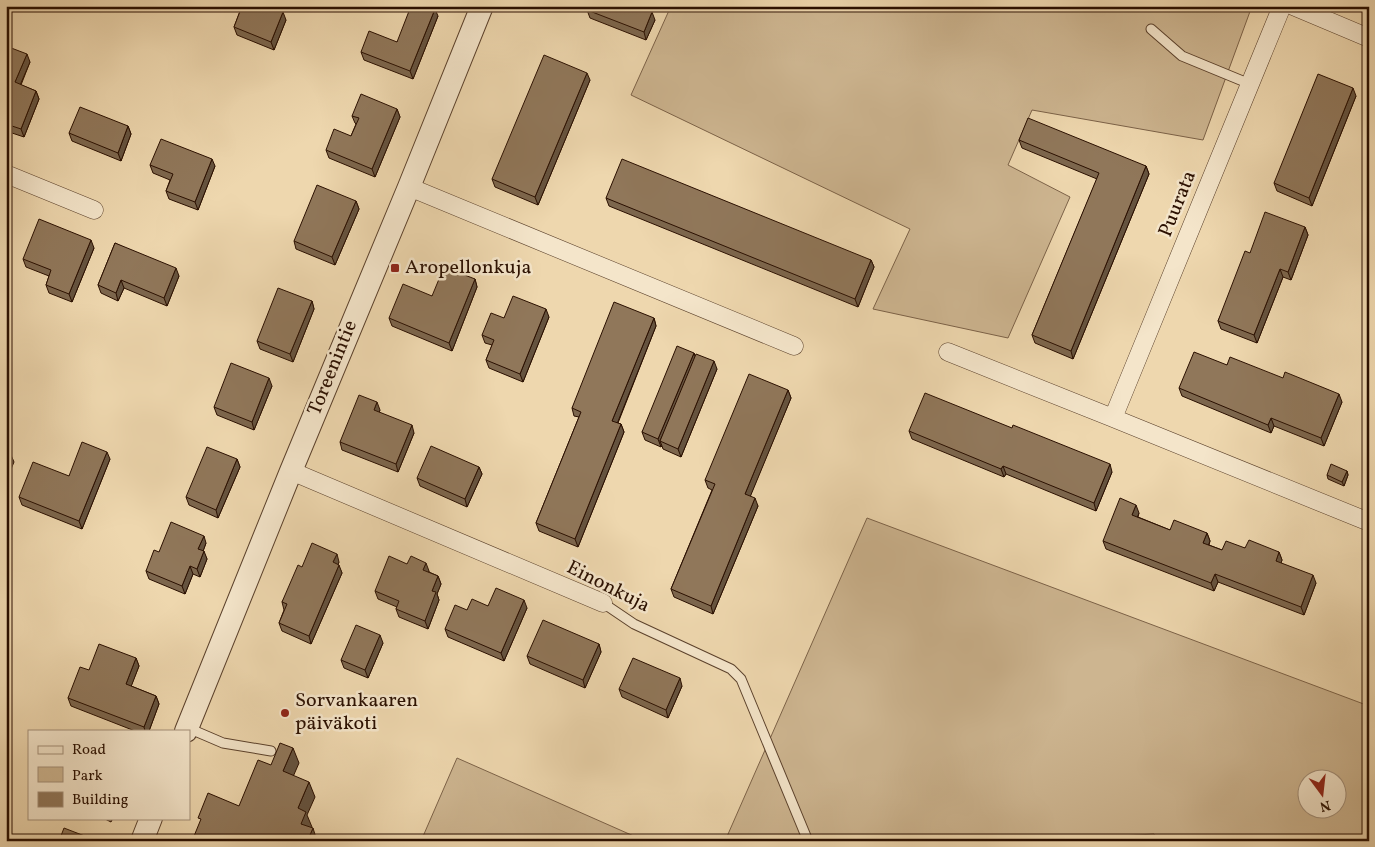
<svg xmlns="http://www.w3.org/2000/svg" width="1375" height="847" viewBox="0 0 1375 847" font-family="Vollkorn,serif">
<rect width="100%" height="100%" fill="#eed7ae"/>
<filter id="stains"><feTurbulence type="fractalNoise" baseFrequency=".004" numOctaves="4"/><feColorMatrix values="0 0 0 0 .2 0 0 0 0 .09 0 0 0 0 .02 0 0 0 .5 -.17"/></filter>
<radialGradient id="worn" r=".72"><stop offset=".6" stop-color="#630" stop-opacity="0"/><stop offset="1" stop-color="#630" stop-opacity=".3"/></radialGradient>
<path fill="#cdb590" stroke="#7c6248" fill-rule="evenodd" d="M671,6H1252L1203,140L1032,110L1008,165L1070,197L1008,338L873,309L910,229L631,95Z
M867,518L1369,706V841H1157L1154,834L1036,841H725ZM1308,780H1338V810H1308Z
M457,758L645,841H421Z"/>
<g fill="none" stroke-linecap="round" stroke-linejoin="round">
<g stroke="#5b412c" stroke-width="11">
<path id="service" d="M1151,29L1182,56L1250,84
M603,603L634,624L731,669L741,679L808,841
M188,728L223,743L271,751"/>
</g>
<g stroke="#5b412c" stroke-width="19">
<path id="minor" d="M1282,6L1113,418L1369,522
M1293,6L1369,38
M6,174L94,210
M409,187L794,346
M948,352L1113,418
M291,471L603,603"/>
</g>
<g stroke="#5b412c" stroke-width="24">
<path id="tertiary" d="M186,731L291,471L409,187L482,6
M142,841L151,818"/>
</g>
<use href="#service" stroke="#f4e5ca" stroke-width="9"/>
<use href="#minor" stroke="#f4e5ca" stroke-width="18"/>
<use href="#tertiary" stroke="#f4e5ca" stroke-width="22"/>
</g>
<path fill="#7c664d" stroke="#2a0f00" d="M242,6H274L273,8L286,20L274,50L237,35L234,27Z
M587,10L655,20L646,40L590,18Z
M438,16L413,79L364,60L361,52L397,42Z
M6,46L30,62L21,85L36,91L39,99L24,137L6,131Z
M590,80L538,205L495,187L492,179Z
M1356,96L1312,206L1277,191L1274,183Z
M397,109L400,117L375,177L329,158L326,150L351,136L356,124L355,123L352,116Z
M128,126L131,134L121,161L72,141L69,133Z
M1019,140L1146,166L1149,174L1073,359L1035,343L1032,335L1097,179L1022,148Z
M150,165L215,166L198,210L169,199L166,191L170,180L153,173Z
M606,198L871,260L874,267L858,307L609,206Z
M356,201L359,209L335,265L296,249L294,241Z
M1305,227L1308,235L1291,280L1283,277L1257,343L1221,329L1218,321L1250,253Z
M115,243L179,276L167,306L124,288L118,301L101,293L98,285Z
M94,248L72,302L49,293L46,285L49,276L26,267L23,259Z
M475,279L477,287L452,351L392,326L389,318L432,296Z
M312,301L314,309L293,362L260,349L257,341Z
M549,317L523,382L489,368L486,360L492,345L485,343L482,335L504,318Z
M654,318L656,326L618,423L621,424L624,432L578,547L539,531L536,523L579,417L574,416L572,408Z
M694,353L695,356L717,369L681,457L663,449L662,446L661,447L645,440L642,432Z
M1227,365L1342,402L1324,446L1274,426L1271,433L1182,396L1179,388Z
M272,386L254,430L217,415L214,407Z
M788,390L791,398L750,496L758,506L713,614L674,597L671,589L712,490L708,488L705,480Z
M380,410L379,412L414,433L398,472L342,450L340,442Z
M909,431L1112,472L1096,511L1006,474L1004,477L912,439Z
M110,459L82,529L22,505L19,497Z
M237,459L240,467L218,518L189,505L186,497Z
M479,467L482,474L467,507L420,486L417,478Z
M1347,471L1348,475L1344,486L1328,479L1327,475Z
M1139,513L1138,517L1170,530L1207,533L1210,541L1209,545L1222,550L1245,548L1279,552L1282,560L1281,563L1316,583L1304,615L1218,582L1214,591L1106,549L1103,541Z
M206,543L203,551L207,559L200,577L193,574L185,594L149,579L146,571L159,552Z
M339,562L338,564L342,573L311,644L282,631L279,623L284,610L282,602L302,567Z
M407,564L429,571V572L438,576L441,584L437,594L439,600L428,629L399,617L396,609L397,607L378,599L375,591Z
M488,606L527,608L504,661L448,637L445,629L467,610Z
M383,643L368,678L344,668L341,660Z
M599,644L601,652L585,688L530,664L527,656Z
M136,658L139,666L131,686L156,696L159,704L149,731H135L71,706L68,698L89,670Z
M682,686L668,718L622,697L619,689Z
M103,818H113L111,822Z"/>
<path fill="#65533f" stroke="#2a0f00" d="M435,9L438,16L413,79L410,71Z
M283,12L286,20L274,50L271,42Z
M652,12L655,20L646,40L644,32Z
M27,54L30,62L18,90L15,82Z
M587,73L590,80L538,205L535,197Z
M1353,88L1356,96L1312,206L1309,198Z
M36,91L39,99L24,137L21,129Z
M397,109L400,117L375,177L372,169Z
M128,126L131,134L121,161L118,153Z
M212,159L215,166L198,210L195,202Z
M1146,166L1149,174L1073,359L1071,351Z
M356,201L359,209L335,265L332,257Z
M1305,227L1308,235L1291,280L1288,272Z
M91,240L94,248L72,302L69,294Z
M871,260L874,267L858,307L855,299Z
M176,268L179,276L167,306L164,298Z
M1280,269L1283,277L1257,343L1254,335Z
M475,279L477,287L452,351L449,343Z
M121,280L124,288L118,301L116,293Z
M312,301L314,309L293,362L290,354Z
M546,309L549,317L523,382L520,374Z
M654,318L656,326L615,429L612,421Z
M694,353L697,361L660,441L662,446L661,447L658,439Z
M714,361L717,369L681,457L678,449Z
M269,378L272,386L254,430L252,422Z
M788,390L791,398L748,502L745,494Z
M1339,394L1342,402L1324,446L1321,438Z
M377,402L380,410L377,418L374,410Z
M1271,418L1274,426L1271,433L1268,425Z
M621,424L624,432L578,547L575,539Z
M412,425L414,433L398,472L396,464Z
M107,452L110,459L82,529L79,521Z
M11,455L14,462L6,481V466Z
M237,459L240,467L218,518L216,510Z
M1110,464L1112,472L1096,511L1094,503Z
M1003,466L1006,474L1004,477L1001,469Z
M479,467L482,474L467,507L465,499Z
M1347,471L1348,475L1344,486L1342,482Z
M755,498L758,506L713,614L711,606Z
M1136,505L1139,513L1135,523L1132,515Z
M1207,533L1210,541L1206,551L1203,543Z
M204,536L206,543L201,557L198,549Z
M204,551L207,559L200,577L197,569Z
M1279,552L1282,560L1279,569L1276,561Z
M337,554L339,562L336,570L333,562Z
M426,563L429,571L426,578L423,570Z
M339,565L342,573L311,644L309,636Z
M190,566L193,574L185,594L182,586Z
M1215,574L1218,582L1214,591L1211,583Z
M1313,575L1316,583L1304,615L1301,607Z
M438,576L441,584L437,594L439,600L428,629L425,621L432,591Z
M524,600L527,608L504,661L501,653Z
M380,635L383,643L368,678L365,670Z
M599,644L601,652L585,688L583,680Z
M136,658L139,666L129,692L126,684Z
M7,672L10,680L6,689V674Z
M680,678L682,686L668,718L666,710Z
M156,696L159,704L149,731H145L144,727Z
M293,748L299,763L289,786L283,771Z
M309,782L315,797L307,815L312,827L307,839L301,824L298,808Z
M313,828L317,841L310,835Z"/>
<path fill="#90775a" stroke="#2a0f00" d="M242,6H268L283,12L271,42L234,27Z
M411,6H429L435,9L410,71L361,52L369,31L397,42Z
M588,6H638L652,12L644,32L587,10Z
M6,46L27,54L15,82L36,91L21,129L6,124Z
M544,55L587,73L535,197L492,179Z
M1318,74L1353,88L1309,198L1274,183Z
M361,94L397,109L372,169L326,150L334,129L351,136L359,118L352,116Z
M80,107L128,126L118,153L69,133Z
M1028,118L1146,166L1071,351L1032,335L1099,173L1019,140Z
M161,139L212,159L195,202L166,191L173,174L150,165Z
M622,159L871,260L855,299L606,198Z
M317,185L356,201L332,257L294,241Z
M1265,212L1305,227L1288,272L1280,269L1254,335L1218,321L1245,251L1250,253Z
M39,219L91,240L69,294L46,285L51,270L23,259Z
M115,243L176,268L164,298L121,280L116,293L98,285Z
M444,267L475,279L449,343L389,318L403,284L432,296Z
M278,288L312,301L290,354L257,341Z
M513,296L546,309L520,374L486,360L494,340L482,335L491,313L504,318Z
M614,302L654,318L612,421L621,424L575,539L536,523L581,412L572,408Z
M677,346L694,353L658,439L642,432Z
M1194,352L1227,365L1230,357L1283,378L1285,372L1339,394L1321,438L1271,418L1268,425L1179,388Z
M696,354L714,361L678,449L660,441Z
M231,363L269,378L252,422L214,407Z
M749,374L788,390L745,494L755,498L711,606L671,589L715,484L705,480Z
M925,393L1012,428L1013,425L1110,464L1094,503L1003,466L1001,469L909,431Z
M359,395L377,402L374,410L412,425L396,464L340,442Z
M82,442L107,452L79,521L19,497L33,462L69,476Z
M431,446L479,467L465,499L417,478Z
M207,447L237,459L216,510L186,497Z
M6,453L11,455L6,466Z
M1331,464L1347,471L1342,482L1327,475Z
M1120,498L1136,505L1132,515L1170,530L1174,520L1207,533L1203,543L1222,550L1226,541L1245,548L1249,540L1279,552L1276,561L1313,575L1301,607L1215,574L1211,583L1103,541Z
M171,522L204,536L198,549L204,551L197,569L190,566L182,586L146,571L154,550L159,552Z
M312,543L337,554L333,562L339,565L309,636L279,623L287,604L282,602L298,565L302,567Z
M389,556L407,564L411,556L426,563L423,570L438,576L432,591L436,592L425,621L396,609L399,601L375,591Z
M496,588L524,600L501,653L445,629L455,605L467,610L472,599L488,606Z
M543,620L599,644L583,680L527,656Z
M356,625L380,635L365,670L341,660Z
M99,644L136,658L126,684L156,696L144,727L68,698L80,667L89,670Z
M633,658L680,678L666,710L619,689Z
M280,743L293,748L283,771L309,782L298,808L306,812L301,824L313,828L310,835L323,841H192L201,819L198,818L208,793L239,806L258,760L271,765Z
M64,828L95,840V841H59Z"/>
<g fill="#8f2418" stroke="#f4e5ca" stroke-width="2">
<rect x="390" y="263" width="10" height="10" rx="2.5"/>
<circle cx="285" cy="713" r="5"/>
</g>
<g text-anchor="middle" dominant-baseline="central" stroke-width="5" stroke-linejoin="round" paint-order="stroke">
<g font-size="20" fill="#2a0f00" stroke="#f4e5ca">
<text transform="translate(1178 204) rotate(-68)">Puurata</text>
<text transform="translate(333 368) rotate(-68)">Toreenintie</text>
<text transform="translate(608 587) rotate(27)">Einonkuja</text>
</g>
<g font-size="20" fill="#2a0f00" stroke="#f4e5ca" text-anchor="start">
<text x="405" y="268">Aropellonkuja</text>
<text x="295" y="701">Sorvankaaren<tspan x="295" dy="23">päiväkoti</tspan></text>
</g>
</g>
<rect width="1375" height="847" fill="none" stroke="#eed7ae" stroke-width="25"/>
<rect x="8" y="8" width="1360" height="832" fill="none" stroke="#2a0f00" stroke-width="2.5"/>
<rect x="12" y="12" width="1350" height="822" fill="none" stroke="#2a0f00"/>
<rect x="28" y="730" width="162" height="90" fill="#f4e5ca" stroke="#a38f79"/>
<rect x="38" y="746" width="25" height="8" fill="#f4e5ca" stroke="#a38f79"/>
<text x="72" y="754" font-size="15" fill="#2a0f00">Road</text>
<rect x="38" y="767" width="25" height="15" fill="#cdb590" stroke="#a38f79"/>
<text x="72" y="780" font-size="15" fill="#2a0f00">Park</text>
<rect x="38" y="792" width="25" height="15" fill="#90775a" stroke="#a38f79"/>
<text x="72" y="804" font-size="15" fill="#2a0f00">Building</text>
<g transform="translate(1322 794) rotate(165)"><circle r="24" fill="#f4e5ca" stroke="#a38f79"/>
<path d="M0-4L9 19L0 12L-9 19Z" fill="#8f2418"/>
<text y="-8" font-size="14" font-weight="bold" text-anchor="middle" fill="#2a0f00">N</text>
</g>
<rect width="100%" height="100%" filter="url(#stains)"/>
<rect width="100%" height="100%" fill="url(#worn)"/>
</svg>
